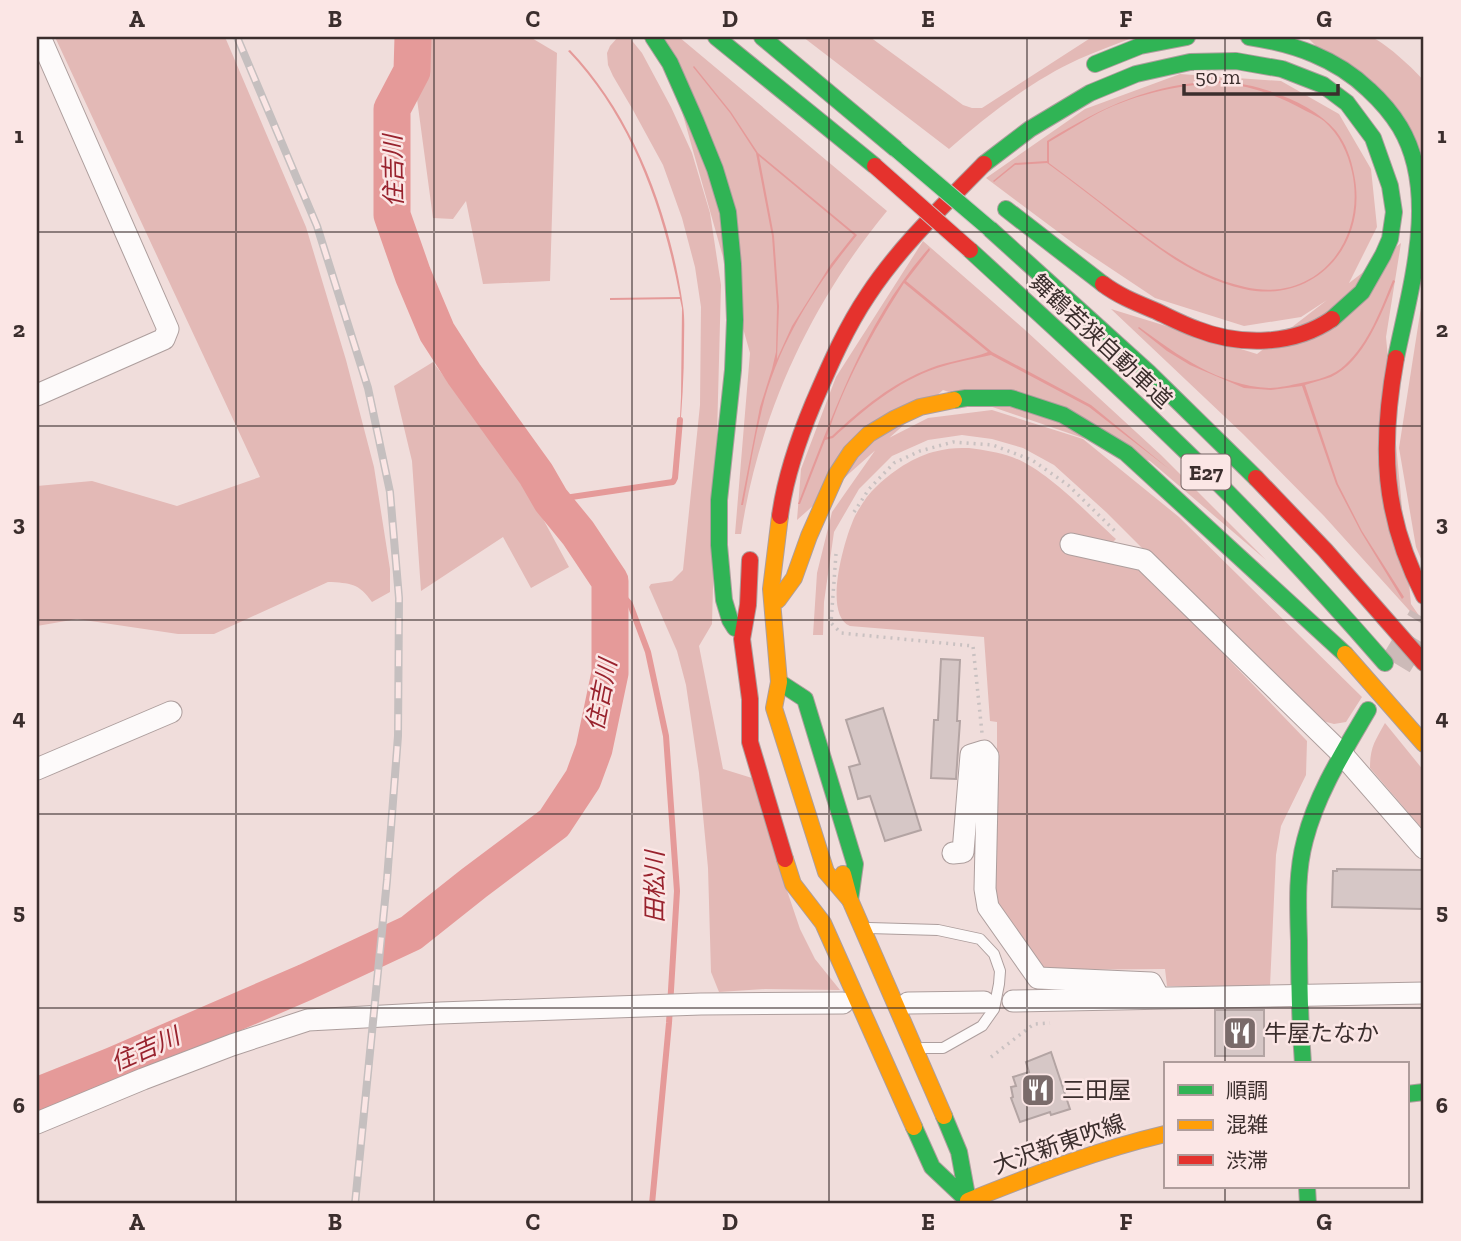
<svg xmlns="http://www.w3.org/2000/svg" width="1461" height="1241" viewBox="0 0 1461 1241" font-family="'Zilla Slab','Noto Sans JP',serif">
<rect width="100%" height="100%" fill="#f0dddb"/>
<path fill="#e3b9b6" d="M55,37H225L306,227L346,360L374,467L390,569V592L372,602C359,583 350,583 328,582L214,634H178L77,619L37,626V486L92,481L177,506L260,477Z
M429,37H530L557,53L550,281L483,284L466,201L453,219L433,218L417,99Z
M618,37H629L642,53L671,107L692,153L710,213L721,285L712,624L699,646L723,769L752,778L774,852L800,929L815,959L840,990L765,989L719,992L711,972L708,868L699,773L686,685L677,651L649,587L651,584L672,581L683,570L700,405L701,307L695,267L682,218L663,165L633,110L613,76L608,65L607,53L610,46Z
M661,37H679L887,211C810,304 759,415 741,534H735L750,353Z
M803,37H870L963,105L972,108H982L1092,37H1135C1116,44 1097,51 1079,59C1031,81 988,115 949,149Z
M1307,37C1319,37 1366,34 1373,38C1387,44 1415,70 1424,81V154Z
M1180,74L1281,81L1339,114L1371,169L1377,227L1347,287L1301,317L1244,326L1155,298L1077,246L986,178L1085,109Z
M923,241L1024,329L1161,455L1266,560L1150,461L943,390L797,520L801,469L836,377Z
M1401,243L1386,337L1411,604L1420,617L1417,619L1324,516L1243,434L1111,309L1257,354Z
M1424,288V566L1416,547L1399,448Z
M433,362L522,480L569,567L531,588L503,537L421,591L412,461L394,386Z
M992,410L1083,439L1179,517L1362,697L1346,722L1334,724L1319,720L1229,635L1106,512L1054,465L1023,448L992,439L962,435L928,440L892,456L859,489L834,532L824,602L823,635H813L817,573L832,512L881,442L928,418Z
M969,448C984,450 998,452 1012,457C1046,469 1088,514 1116,539L1112,543L1141,568L1307,741L1306,775L1281,826L1276,855L1270,986H1167L1165,969L1046,970L1039,968L993,901L997,782V722L990,721L984,637L850,626C822,614 845,537 855,516C861,505 868,494 877,486C895,469 918,454 942,450C951,448 960,448 969,448Z
M1385,723L1424,771V831L1370,768C1370,747 1375,741 1385,723Z"/>
<path fill="#e59a99" fill-rule="evenodd" d="M570,50C634,117 670,215 683,306C685,318 684,331 684,344C684,376 682,408 679,440L681,397L682,308L680,299L610,300V298L680,297C663,207 632,118 568,51Z
M694,66L731,112L758,153L857,235C815,286 778,344 762,409C754,441 749,473 743,505H741L760,407L772,369L776,352L777,306L772,236L756,153L730,113L693,67ZM759,156L854,235L831,264L792,326L777,359L779,306L774,236Z
M1221,81C1258,84 1311,101 1336,131C1346,144 1351,158 1354,174C1369,244 1315,305 1244,289C1191,277 1157,247 1115,215C1093,197 1070,180 1047,163L1015,165L994,182L993,181L1015,163L1047,161V141C1104,106 1152,83 1221,81ZM1221,83C1252,86 1279,96 1306,111C1312,114 1319,117 1324,121C1339,134 1348,153 1352,172C1367,240 1317,304 1245,287C1197,276 1163,250 1125,221C1100,202 1075,182 1049,163V142C1063,134 1077,125 1091,117C1130,95 1176,85 1221,83Z
M929,248L930,250L906,281L992,352L1091,405L1169,469L1089,407L991,355C973,359 955,362 937,368C896,382 865,409 833,438L825,440L800,504H798C833,415 865,320 929,248ZM904,283L988,352C970,359 949,361 931,368C892,383 862,408 832,436L827,437C843,384 874,330 904,283Z
M1393,280L1395,281C1382,312 1364,362 1331,377C1323,380 1313,382 1305,385L1338,484L1362,531L1404,597L1402,599L1361,532L1336,484L1302,386L1271,390L1244,388L1190,365L1167,351L1138,328L1139,327C1177,355 1220,386 1269,388C1279,388 1291,385 1301,383C1317,380 1334,376 1345,365C1369,343 1381,309 1393,280Z"/>
<g fill="none" stroke-linecap="round" stroke-linejoin="round">
<path stroke="#e59a99" stroke-width="6" d="M551,500L673,482L675,478L680,420
M610,581L630,604L648,652L666,736L677,891L669,1023L652,1204"/>
<path stroke="#e59a99" stroke-width="37" d="M37,1096L112,1066L306,982L411,933L474,883L554,823L583,779L594,749L610,673V581L578,533L551,500L536,474L464,374L437,332L413,275L392,215V109L412,71L413,37"/>
</g>
<path fill="#d6c7c6" stroke="#b3a4a3" stroke-width="2" d="M941,659L960,660L957,721H960L956,779L931,778L934,720H938Z
M883,708L921,830L885,841L870,796L858,799L849,767L860,764L846,720Z
M1337,869L1423,870V909L1332,907L1333,871H1337Z
M1215,1010H1264V1056H1215Z
M1051,1052L1070,1109L1051,1115L1050,1112L1020,1122L1011,1098L1013,1097L1011,1087L1016,1086L1013,1077L1029,1072L1026,1062Z"/>
<g fill="none" stroke-linecap="round" stroke-linejoin="round">
<path stroke="#ccbab8" stroke-width="32" stroke-dasharray="32 16" stroke-linecap="butt" d="M1396,664L1424,618"/>
<g stroke="#ad9e9d" stroke-width="12">
<path id="lane" d="M869,928L938,930L980,939L994,954L1000,971L999,984L994,1009L982,1026L943,1048H923"/>
</g>
<g stroke="#ad9e9d" stroke-width="23">
<path id="street" d="M37,395L164,339L168,329L40,37
M1071,544L1144,560L1342,754L1424,848
M37,769L171,712
M953,853L963,852L971,755L984,751L988,756L985,889L988,907L1038,978L1151,983L1159,998
M1013,1001L1424,993
M908,1003L984,1002
M37,1123L143,1079L232,1045L308,1020L440,1013L701,1004L843,1003"/>
</g>
<g stroke="#ad9e9d" stroke-width="18">
<path id="fast" d="M653,37L670,63L696,122L715,169L728,212L733,264L735,320L733,370L719,500V545L724,600L730,620L735,628
M716,37L875,166
M762,37L896,149
M1249,37C1294,44 1336,58 1369,90C1381,101 1392,114 1400,127C1440,194 1410,288 1396,358
M1095,64L1140,46L1187,37
M984,164L1030,129L1090,93L1136,74L1190,62L1236,61L1282,69L1323,85L1347,103L1373,138L1390,186L1394,212L1390,239L1383,255L1362,292L1332,319
M1006,209L1103,284
M990,229L1149,373L1256,478
M970,250C1060,333 1151,415 1237,502C1288,554 1337,608 1385,663
M954,400L966,398H1011L1063,415L1126,453L1345,654
M779,682L805,699L855,864L850,900
M1303,1064C1300,1023 1299,982 1299,941C1298,907 1296,873 1305,840C1317,793 1344,751 1368,710
M1407,1094L1424,1092
M944,1116L959,1152L968,1201
M914,1127L932,1167L968,1201
M1307,1187L1308,1204"/>
</g>
<g stroke="#ad9e9d" stroke-width="18">
<path id="slow" d="M780,516L771,589L779,682L774,708L826,872L850,900
M778,600L794,578L809,536L836,475L851,452L869,434L894,419L920,407L954,400
M1345,654L1424,744
M785,859L793,884L823,923L914,1127
M843,874L850,900L944,1116
M968,1201C1033,1175 1097,1150 1165,1134"/>
</g>
<g stroke="#ad9e9d" stroke-width="18">
<path id="jam" d="M1103,284C1119,296 1137,303 1156,311C1169,317 1182,324 1196,329C1239,346 1293,346 1332,319
M1396,358C1380,446 1382,515 1424,596
M1256,478L1325,550L1424,663
M780,516C785,478 798,440 813,404C829,367 845,329 868,295C900,246 944,205 984,164
M750,560L748,605L742,639L750,699V742L785,859"/>
</g>
<path stroke="#c9c1c1" stroke-width="3.5" stroke-dasharray="2 5" stroke-linecap="butt" d="M854,512L869,489L894,463L920,451L953,442L993,445L1032,460L1068,485L1115,531
M836,554L831,623L841,633L973,646L982,733
M991,1057L1034,1024L1050,1023"/>
<use href="#lane" stroke="#fdfafa" stroke-width="10"/>
<use href="#street" stroke="#fdfafa" stroke-width="21"/>
<use href="#fast" stroke="#30b455" stroke-width="16"/>
<use href="#slow" stroke="#ff9f0a" stroke-width="16"/>
<use href="#jam" stroke="#e5322d" stroke-width="16"/>
<g stroke="#c5bfbf" stroke-width="8">
<path id="rail" d="M237,37L317,226L368,388L390,492L399,598L398,736L387,880L355,1204"/>
</g>
<use href="#rail" stroke="#fbe6e5" stroke-width="5" stroke-dasharray="16" stroke-linecap="butt"/>
<g stroke="#c7bebd" stroke-width="18" stroke-linecap="butt">
<path id="fast-bridge" d="M896,149L990,229"/>
</g>
<g stroke="#c7bebd" stroke-width="18" stroke-linecap="butt">
<path id="jam-bridge" d="M875,166L970,250"/>
</g>
<use href="#fast-bridge" stroke="#30b455" stroke-width="16"/>
<use href="#jam-bridge" stroke="#e5322d" stroke-width="16"/>
</g>
<path fill="none" stroke="#3b2e2d" stroke-width="2" stroke-opacity="0.55" d="M236,37V1204M434,37V1204M632,37V1204M829,37V1204M1027,37V1204M1225,37V1064M37,232H1424M37,426H1424M37,620H1424M37,814H1424M37,1008H1424M1225,1187V1204"/>
<defs>
<g id="restaurant-square" transform="scale(1.75)"><rect x="-9" y="-9" width="18" height="18" rx="4" fill="#7a6b6a" stroke="#fbe6e5"/><path d="M-5-6h1v4h1v-4h1v4h1v-4h1v5L-1.5 .5V6h-2V.5L-5-1ZM5-6V6H3V1.5H1.5Q1.5-4 5-6Z" fill="#fff"/></g>
</defs>
<g fill-rule="evenodd">
<use href="#restaurant-square" x="1240" y="1033"/>
<use href="#restaurant-square" x="1038" y="1090"/>
</g>
<g text-anchor="middle" dominant-baseline="central" stroke-width="5" stroke-linejoin="round" paint-order="stroke">
<rect fill="#fbe6e5" stroke="#756564" stroke-width="2" x="1181.5" y="454.5" width="49" height="35" rx="5"/>
<g font-size="21" font-weight="bold" fill="#3b2e2d">
<text x="1206" y="472">E27</text>
</g>
<g font-size="23" fill="#3b2e2d" stroke="#fbe6e5">
<text transform="translate(1101 341) rotate(43)">舞鶴若狭自動車道</text>
<text transform="translate(1059 1144) rotate(-19)">大沢新東吹線</text>
</g>
<g font-size="23" fill="#3b2e2d" stroke="#fbe6e5" text-anchor="start">
<text x="1264" y="1033">牛屋たなか</text>
<text x="1062" y="1090">三田屋</text>
</g>
<g font-size="24" font-style="italic" fill="#98222d" stroke="#fbe6e5">
<text transform="translate(393 171) rotate(-91)">住吉川</text>
<text transform="translate(601 695) rotate(-79)">住吉川</text>
<text transform="translate(654 887) rotate(-90)">田松川</text>
<text transform="translate(145 1049) rotate(-24)">住吉川</text>
</g>
</g>
<rect width="1461" height="1241" fill="none" stroke="#fbe6e5" stroke-width="77"/>
<rect x="1164" y="1062" width="245" height="126" fill="#fbe6e5" stroke="#ae9c9b" stroke-width="2"/>
<rect x="1178" y="1085" width="35" height="10" fill="#30b455" stroke="#ae9c9b" stroke-width="2"/>
<text x="1226" y="1098" font-size="21" fill="#3b2e2d">順調</text>
<rect x="1178" y="1120" width="35" height="10" fill="#ff9f0a" stroke="#ae9c9b" stroke-width="2"/>
<text x="1226" y="1132" font-size="21" fill="#3b2e2d">混雑</text>
<rect x="1178" y="1155" width="35" height="10" fill="#e5322d" stroke="#ae9c9b" stroke-width="2"/>
<text x="1226" y="1168" font-size="21" fill="#3b2e2d">渋滞</text>
<path d="M1184 84v10h154v-10" fill="none" stroke="#3b2e2d" stroke-width="3.5"/>
<text x="1195" y="84" font-size="21" fill="#3b2e2d" stroke="#fbe6e5" stroke-width="5" paint-order="stroke">50 m</text>
<rect x="38" y="38" width="1384" height="1164" fill="none" stroke="#3b2e2d" stroke-width="2.5"/>
<g font-size="23" text-anchor="middle" font-weight="bold" fill="#3b2e2d">
<text x="137" y="27">A</text>
<text x="335" y="27">B</text>
<text x="533" y="27">C</text>
<text x="730" y="27">D</text>
<text x="928" y="27">E</text>
<text x="1126" y="27">F</text>
<text x="1324" y="27">G</text>
<text x="19" y="143">1</text>
<text x="1442" y="143">1</text>
<text x="19" y="337">2</text>
<text x="1442" y="337">2</text>
<text x="19" y="531">3</text>
<text x="1442" y="531">3</text>
<text x="19" y="725">4</text>
<text x="1442" y="725">4</text>
<text x="19" y="919">5</text>
<text x="1442" y="919">5</text>
<text x="19" y="1113">6</text>
<text x="1442" y="1113">6</text>
<text x="137" y="1230">A</text>
<text x="335" y="1230">B</text>
<text x="533" y="1230">C</text>
<text x="730" y="1230">D</text>
<text x="928" y="1230">E</text>
<text x="1126" y="1230">F</text>
<text x="1324" y="1230">G</text>
</g>
</svg>
